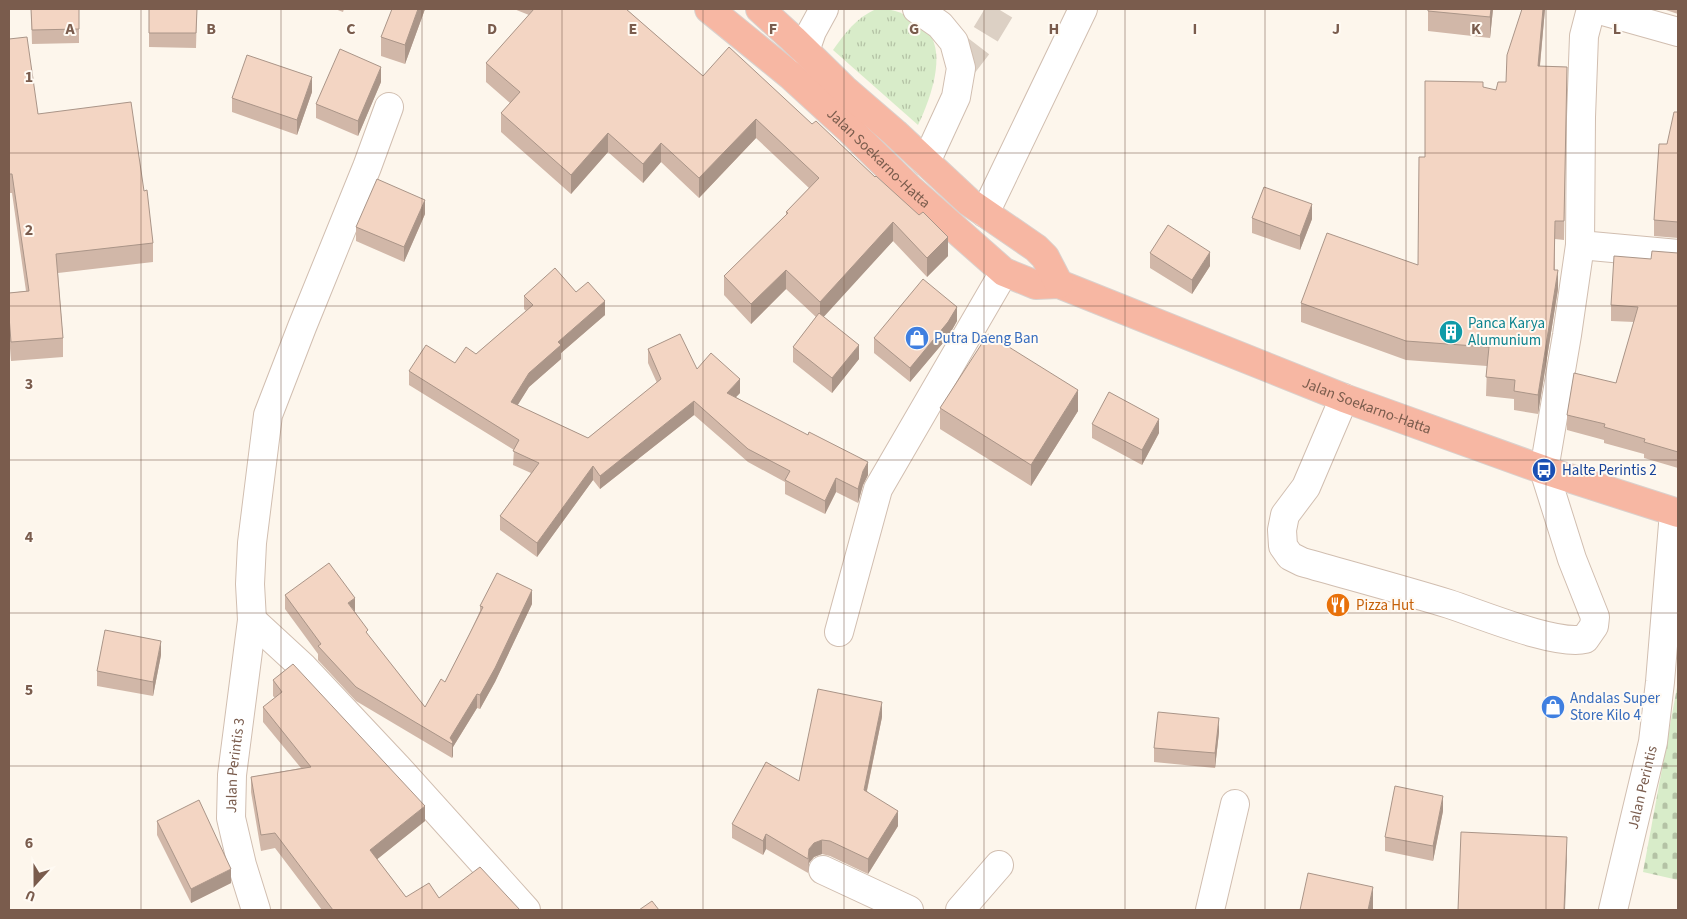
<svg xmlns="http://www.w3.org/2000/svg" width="1687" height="919" viewBox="0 0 1687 919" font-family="'Source Sans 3',sans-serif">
<defs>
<pattern id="grass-tufts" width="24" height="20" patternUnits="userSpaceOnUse" patternTransform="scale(1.25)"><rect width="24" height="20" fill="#d8ecc9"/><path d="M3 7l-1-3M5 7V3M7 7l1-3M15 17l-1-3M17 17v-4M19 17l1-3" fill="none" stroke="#b4c2a5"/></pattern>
<pattern id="cemetery-stones" width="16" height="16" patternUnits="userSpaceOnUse" patternTransform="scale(1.25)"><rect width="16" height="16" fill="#d8ecc9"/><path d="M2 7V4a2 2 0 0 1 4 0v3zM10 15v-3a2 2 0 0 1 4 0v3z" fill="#b4c2a5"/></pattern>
</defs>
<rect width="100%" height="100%" fill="#fdf6ec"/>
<path fill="url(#grass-tufts)" d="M876,9C892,9 899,11 912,19C920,24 928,30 932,38C944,62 929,102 918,125L833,50C845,33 856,18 876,9Z"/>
<path fill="url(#cemetery-stones)" d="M1678,682V880L1643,872Z"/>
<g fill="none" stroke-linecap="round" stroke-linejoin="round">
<path stroke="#dcd0c4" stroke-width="28" stroke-dasharray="28 14" stroke-linecap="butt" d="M961,68L981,42L1001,9"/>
<g stroke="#d1beb0" stroke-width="30">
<g id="minor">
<path d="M917,9L940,25L954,42L961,68L956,97L926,162"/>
<path d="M1596,9L1678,32"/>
<path d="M805,51L812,31L824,9"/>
<path d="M985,213L1083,9"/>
<path d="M1580,245L1678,254"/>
<path d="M1344,398L1306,487L1285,515L1282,530L1283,546L1290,556L1302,562C1351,576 1400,589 1449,604C1480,614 1556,646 1585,639L1594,626L1595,617L1572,559L1544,470L1567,335L1580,245L1581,117L1584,36L1591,9"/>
<path d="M252,620L303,667L398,768L526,910"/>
<path d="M839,632L878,489L1004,272"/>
<path d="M823,870L909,910"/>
<path id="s1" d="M256,910L242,865L231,818L232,775L252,620L250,584L252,543L268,415L302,327L367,167L389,107"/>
<path d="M960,910L999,865"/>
<path d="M1210,910L1235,804"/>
<path id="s2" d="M1613,910L1653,742L1660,682L1674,512"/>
</g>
</g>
<g stroke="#dad1cd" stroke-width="30">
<g id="highway">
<path id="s3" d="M709,9L790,75L850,130L910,189L1004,272L1036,285L1059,284L1344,398L1544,470L1678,513"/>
<path d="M760,9L793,39L844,89L895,133L969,202L1036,248L1045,257L1059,284"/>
</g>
</g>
<use href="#minor" stroke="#fff" stroke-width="28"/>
<use href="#highway" stroke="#f7b7a3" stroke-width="28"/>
</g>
<path fill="#d1b7a8" d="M31,9H79V43L32,44Z
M149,9H197L196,48L149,47Z
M335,9H344L343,12Z
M425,9L405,64L381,56V37Z
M514,9H626L703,76L948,256L927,277L893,241L823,316L859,359L832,393L793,362V347L816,317L786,289L751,324L724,295V276L786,215V212L809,188L756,138L699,198L661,162L643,183L608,152L571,194L501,132V113L510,103L486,82V63L529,15Z
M1428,9H1493L1490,38L1428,31Z
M1522,9H1545L1540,66L1567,67L1564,240L1555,239V270L1558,289L1538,414L1514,410V399L1486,396L1487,366L1406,360L1301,322V303L1418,265L1483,88L1496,90L1506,82Z
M1663,9H1678V14Z
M9,39L38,114L144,191L153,243V262L58,273L63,338V357L11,361L9,335V293L26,291L12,193H9Z
M381,82L358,136L316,118V104Z
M312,92L297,135L232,112V98Z
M1678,112V238L1654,236V220L1667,144Z
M425,214L404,262L356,241V227Z
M1252,218L1312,219L1300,250L1252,233Z
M1150,253L1210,266L1192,294L1150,268Z
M1678,253V468L1644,458V454L1604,443V440L1567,430V415L1616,383L1634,322L1611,321V305L1651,259Z
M576,292L605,315L561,353V359L529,387L517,405L588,438L657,383L648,363V349L697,369L740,393L736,397L868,475L863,485L858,503L836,492L825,514L785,494V482L748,462L694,415L600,489L593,480L537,557L500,530V516L531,473L513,465L514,450L409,385V371L455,363L476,354L526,311L524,309V296Z
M957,321L948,337L910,382L874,353V338Z
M940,408L1078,411L1031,486L940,429Z
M1092,424L1159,433L1142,465L1092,438Z
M285,595L355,612L368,635L425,707L445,682L469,635L480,611V606L532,604L495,682L480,709L477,708L453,747V756L452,758L356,701L318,660V654L285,609Z
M161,655L153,696L97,686V671Z
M273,680L425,821L377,859L406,897L439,898L520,910H322L275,848L261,851L251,792V777L301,768L263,722V707L275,698L273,696Z
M882,717L867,791L898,826L868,874L830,856L822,854L814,857L809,863L808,873L766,849L763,855L732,838V824L799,781Z
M1219,732L1215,768L1154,762V748Z
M1443,811L1433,861L1385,851V837Z
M157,821L231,883L191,903L157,835Z"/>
<path fill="#aa9588" d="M418,9H425L405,64V45Z
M1491,9H1493L1490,38V17Z
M1543,9H1545L1538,85V66Z
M381,67V82L358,136V121Z
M312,77V92L297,135V120Z
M756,119V138L699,198V178Z
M608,133V152L571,194V175Z
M661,143V162L643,183V164Z
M425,200V214L404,262V247Z
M1312,204V219L1300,250V236Z
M893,222V241L820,321V302Z
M948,237V256L927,277V258Z
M1210,252V266L1192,294V280Z
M786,270V289L751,324V304Z
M1558,270V289L1538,414V395Z
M605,301V315L561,353V359L529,387L511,416V402L529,373L558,342Z
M957,307V321L948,337L910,382V368Z
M859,345V359L832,393V378Z
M740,379V393L727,406V393Z
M1078,390V411L1031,486V465Z
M694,401V415L600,489V476Z
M1159,419V433L1142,465V450Z
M868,462V475L863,485L858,503V489L863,471Z
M593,466V480L537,557V543Z
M836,478V492L825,514V501Z
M532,590V604L495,682L480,709V695Z
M355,598V612L348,603Z
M161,641V655L153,696V682Z
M477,694V708L453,747V756L452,758V744L450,738Z
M882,702V717L864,804V790Z
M1219,718V732L1215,768V753Z
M1443,796V811L1433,861V846Z
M425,806V821L370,865V850Z
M898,811V826L868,874V859Z
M766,834V849L763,855V841Z
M1567,837V857L1565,910H1564Z
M822,840V854L814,857L809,863L808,873L809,849L814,843Z
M231,869V883L191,903V889Z
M1373,887V910H1368Z"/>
<path fill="#f3d5c3" stroke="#aa9588" d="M31,9H79V29L32,30Z
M149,9H197L196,33H149Z
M392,9H418L405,45L381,37Z
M534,9H626L703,76L729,47L812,124L816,121L875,177L876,176L919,215L923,212L948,237L927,258L893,222L820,302L786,270L751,304L724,276L788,213L786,212L819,178L756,119L699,178L661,143L643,164L608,133L571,175L501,113L520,92L486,63Z
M1428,9H1491L1490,17L1428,11Z
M1522,9H1543L1538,66L1567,67L1564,221H1555L1554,270H1558L1538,395L1514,391L1515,380L1486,377L1489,347L1406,341L1301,303L1327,233L1418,265L1419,157H1425V81L1483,82V87L1496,90L1498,82H1506L1507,55Z
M27,37L38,114L131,102L144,191L147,190L153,243L56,254L63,338L11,342L9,316V293L29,291L12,174H9V39Z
M340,49L381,67L358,121L316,104Z
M247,55L312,77L297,120L232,98Z
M1674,112H1678V222L1654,220L1659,144H1667Z
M377,179L425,200L404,247L356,227Z
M1264,187L1312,204L1300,236L1252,218Z
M1168,225L1210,252L1192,280L1150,253Z
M1652,251L1678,253V452L1644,442L1645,439L1604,427L1605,424L1567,415L1574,373L1616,383L1638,307L1611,305L1614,256L1651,259Z
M555,268L576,292L588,282L605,301L558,342L561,345L529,373L511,402L588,438L661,379L648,349L680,334L697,369L711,353L740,379L727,393L808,435L809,432L868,462L863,471L858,489L836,478L825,501L785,480L790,471L748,449L694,401L600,476L593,466L537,543L500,516L539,463L513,451L519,440L409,371L426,345L455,363L466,347L476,354L533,305L524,296Z
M923,279L957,307L948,322L910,368L874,338Z
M819,313L859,345L832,378L793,347Z
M988,334L1078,390L1031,465L940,408Z
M1109,392L1159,419L1142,450L1092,424Z
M329,563L355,598L348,603L368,630L366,632L425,707L441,679L445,682L469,635L483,607L480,606L497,573L532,590L495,668L480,695L477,694L450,738L453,742L452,744L356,687L318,646L321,644L285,595Z
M105,630L161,641L153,682L97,671Z
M293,664L425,806L370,850L406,897L429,883L439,898L480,867L520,910H333L275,833L261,835L251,777L311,767L263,707L282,692L273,680Z
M818,689L882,702L864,790L898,811L868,859L830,841L822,840L814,843L809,849L808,859L766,834L763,841L732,824L766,762L799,781Z
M1158,712L1219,718L1215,753L1154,748Z
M1395,786L1443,796L1433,846L1385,837Z
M199,800L231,869L191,889L157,821Z
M1461,832L1567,837L1564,910H1458Z
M1308,873L1373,887L1368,910H1300Z
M652,901L659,910H639Z"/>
<path fill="none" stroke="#7a5c4d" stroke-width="1" stroke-opacity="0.55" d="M141,9V910M281,9V910M422,9V910M562,9V910M703,9V910M844,9V910M984,9V910M1125,9V910M1265,9V910M1406,9V910M1546,9V910M9,153H1678M9,306H1678M9,460H1678M9,613H1678M9,766H1678"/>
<defs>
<g id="building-disc" transform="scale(1.25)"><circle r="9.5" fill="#0f9aa8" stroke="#fffaf3"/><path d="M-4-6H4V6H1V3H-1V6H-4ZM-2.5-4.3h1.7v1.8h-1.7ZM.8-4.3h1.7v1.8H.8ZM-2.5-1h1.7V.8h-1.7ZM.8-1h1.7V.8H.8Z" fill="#fff"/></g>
<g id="shop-disc" transform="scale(1.25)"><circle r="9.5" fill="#3f7fe0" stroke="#fffaf3"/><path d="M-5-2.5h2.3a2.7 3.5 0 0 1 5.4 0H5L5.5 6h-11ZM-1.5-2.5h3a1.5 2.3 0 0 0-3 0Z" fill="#fff"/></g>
<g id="bus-disc" transform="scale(1.25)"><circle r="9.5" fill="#1a4fb4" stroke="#fffaf3"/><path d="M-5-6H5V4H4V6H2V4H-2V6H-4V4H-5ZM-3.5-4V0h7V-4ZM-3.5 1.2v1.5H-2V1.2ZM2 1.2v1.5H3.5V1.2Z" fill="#fff"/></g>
<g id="restaurant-disc" transform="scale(1.25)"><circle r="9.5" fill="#e8710a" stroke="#fffaf3"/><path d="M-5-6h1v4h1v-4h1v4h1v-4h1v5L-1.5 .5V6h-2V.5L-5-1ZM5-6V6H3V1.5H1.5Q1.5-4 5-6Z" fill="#fff"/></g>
</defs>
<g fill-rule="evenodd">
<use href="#building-disc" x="1451" y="332"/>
<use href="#shop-disc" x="917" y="338"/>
<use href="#bus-disc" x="1544" y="470"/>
<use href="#restaurant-disc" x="1338" y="605"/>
<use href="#shop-disc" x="1553" y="707"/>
</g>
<g text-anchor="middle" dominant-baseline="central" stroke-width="4" stroke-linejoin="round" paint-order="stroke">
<g font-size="15" fill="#7a5c4d" stroke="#fffaf3">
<text stroke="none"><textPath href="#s3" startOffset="226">Jalan Soekarno-Hatta</textPath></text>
<text stroke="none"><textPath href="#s3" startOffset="784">Jalan Soekarno-Hatta</textPath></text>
<text stroke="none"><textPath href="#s1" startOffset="148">Jalan Perintis 3</textPath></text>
<text stroke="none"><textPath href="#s2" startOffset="126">Jalan Perintis</textPath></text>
</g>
<g font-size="15" fill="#0d838f" stroke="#fffaf3" text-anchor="start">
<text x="1468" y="323">Panca Karya<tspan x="1468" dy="17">Alumunium</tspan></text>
</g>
<g font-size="15" fill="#366cbe" stroke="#fffaf3" text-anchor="start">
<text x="934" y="338">Putra Daeng Ban</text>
<text x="1570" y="698">Andalas Super<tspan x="1570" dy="17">Store Kilo 4</tspan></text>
</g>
<g font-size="15" fill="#164399" stroke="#fffaf3" text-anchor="start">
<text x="1562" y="470">Halte Perintis 2</text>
</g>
<g font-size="15" fill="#c56008" stroke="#fffaf3" text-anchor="start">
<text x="1356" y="605">Pizza Hut</text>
</g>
</g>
<g font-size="16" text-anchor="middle" font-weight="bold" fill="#7a5c4d" stroke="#fffaf3" stroke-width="4" stroke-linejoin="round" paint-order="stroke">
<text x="70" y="34">A</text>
<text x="211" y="34">B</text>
<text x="351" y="34">C</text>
<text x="492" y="34">D</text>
<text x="633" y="34">E</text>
<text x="773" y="34">F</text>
<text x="914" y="34">G</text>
<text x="1054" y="34">H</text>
<text x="1195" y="34">I</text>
<text x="1336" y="34">J</text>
<text x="1476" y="34">K</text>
<text x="1617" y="34">L</text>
<text x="29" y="82">1</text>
<text x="29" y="235">2</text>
<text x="29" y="389">3</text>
<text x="29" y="542">4</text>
<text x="29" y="695">5</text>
<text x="29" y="848">6</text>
</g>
<rect width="1687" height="919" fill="none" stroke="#7a5c4d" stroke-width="20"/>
<g transform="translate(35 884) rotate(201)" stroke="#fffaf3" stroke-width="4" paint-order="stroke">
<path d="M0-4L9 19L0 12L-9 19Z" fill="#7a5c4d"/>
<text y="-8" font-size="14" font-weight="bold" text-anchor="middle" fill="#7a5c4d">U</text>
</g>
</svg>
